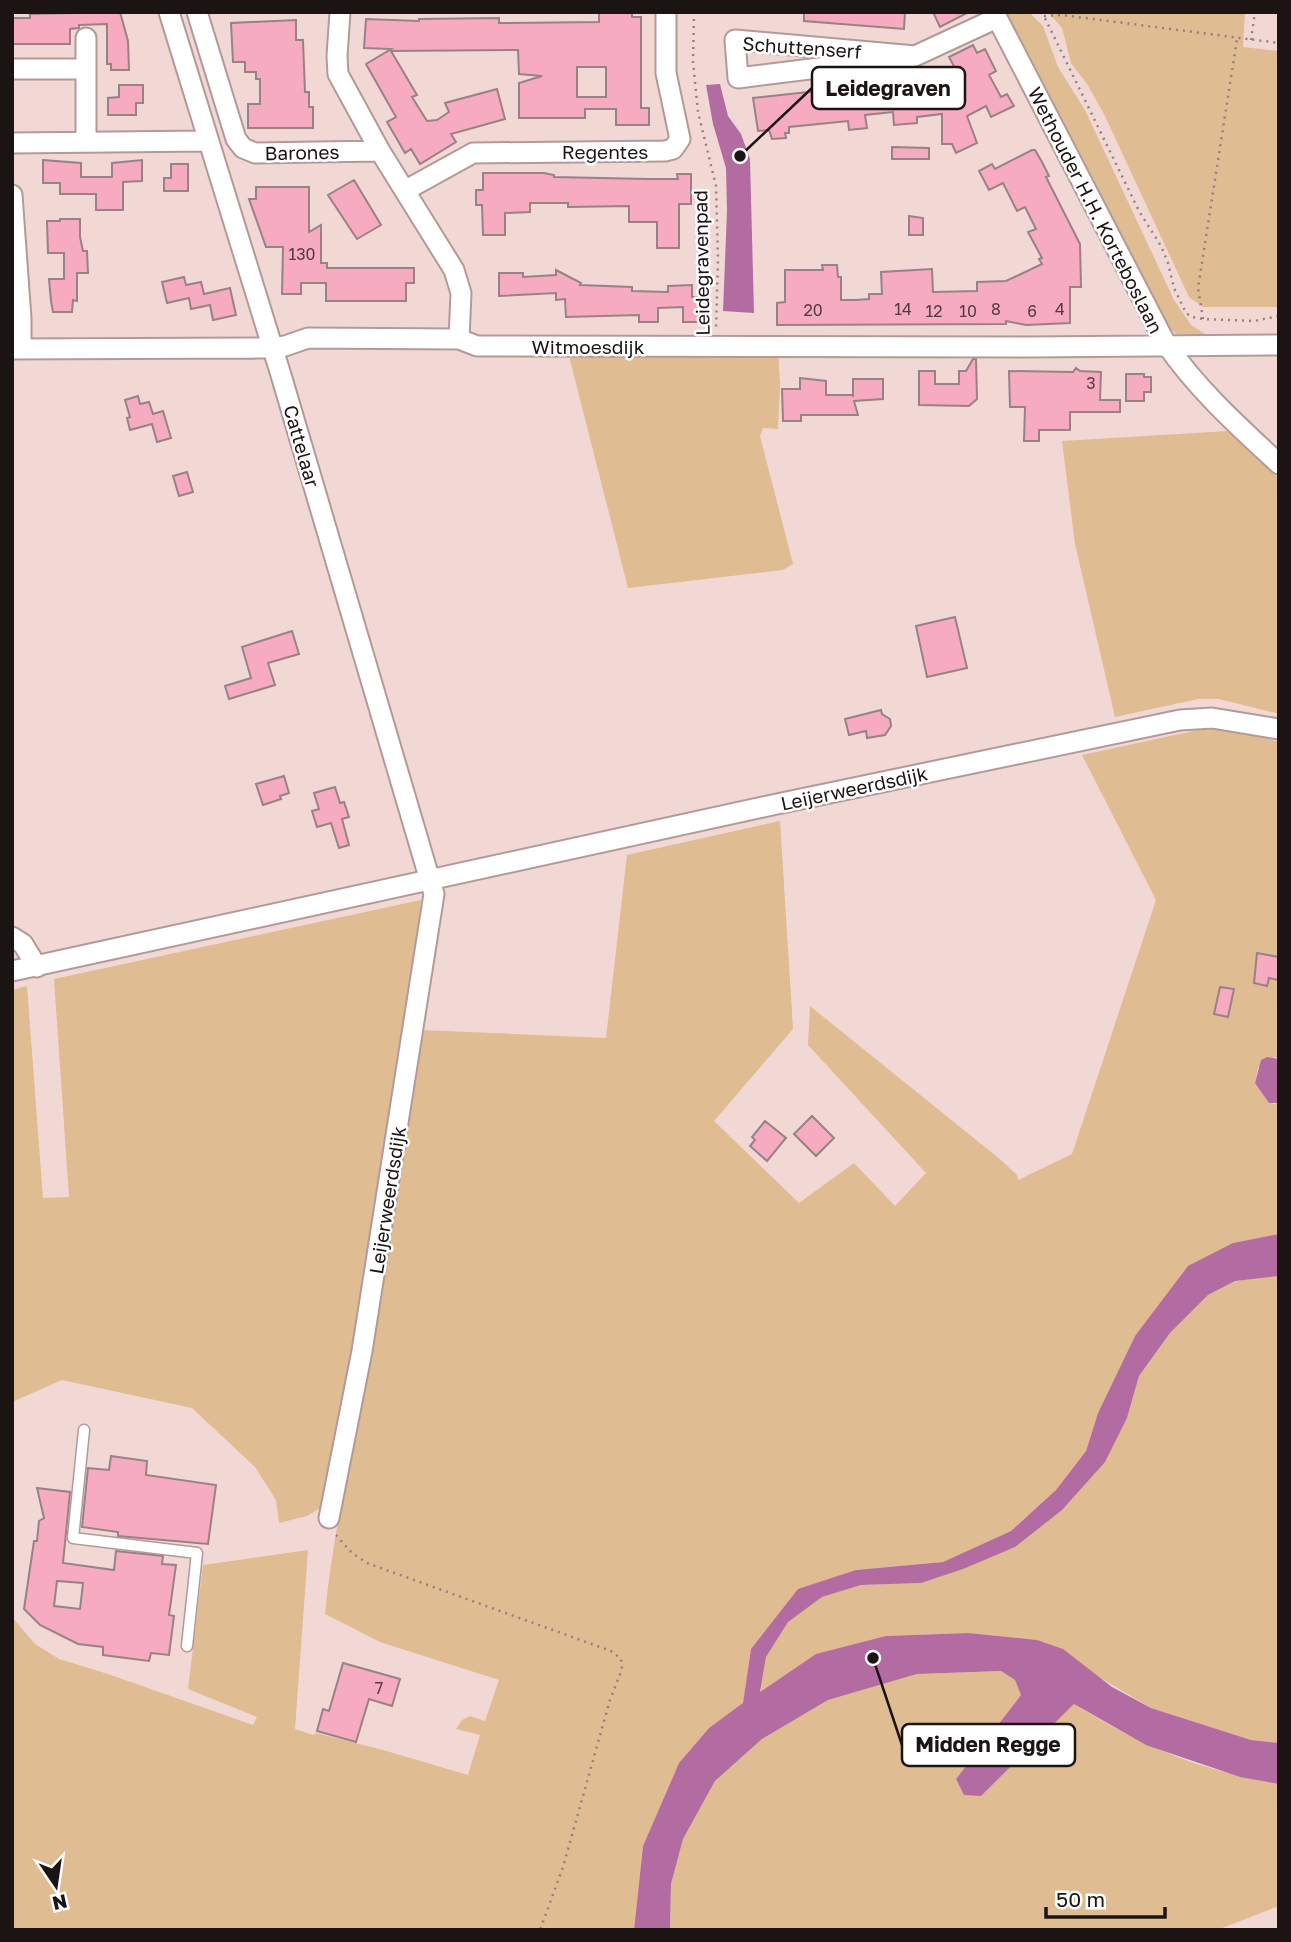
<svg xmlns="http://www.w3.org/2000/svg" width="1291" height="1942" viewBox="0 0 1291 1942" font-family="'Golos Text',sans-serif">
<rect width="100%" height="100%" fill="#f2d8d5"/>
<path fill="#dfbc92" d="M1004,12H1029L1043,26L1058,67L1085,110L1174,300L1191,325L1211,338H1180L1168,326L1149,293Z
M1048,12H1245L1243,47L1279,51V307H1203L1189,297L1104,114L1087,84L1071,63L1062,28Z
M778,350L780,384L778,429L763,428L760,436L793,564L783,570L628,588L568,352Z
M1228,431L1279,479V714L1219,699H1198L1115,717L1075,544L1062,441Z
M1218,729L1240,730L1279,742V1059L1275,1057L1258,1068L1255,1083L1273,1104L1279,1103V1234L1233,1243L1135,1336L1098,1413L1086,1451L1056,1490L1011,1531L943,1562L856,1570L751,1649L743,1704L709,1728L679,1763L643,1846L634,1930H12V1617L35,1644L59,1659L108,1674L253,1725L257,1717L188,1689L203,1565L308,1550L295,1729L313,1735L316,1733L383,1750L468,1775L480,1735L456,1729L462,1720L470,1716L485,1721L499,1680L380,1642L325,1614C333,1532 352,1453 367,1372C387,1258 406,1144 421,1030L606,1038L627,855L780,821L793,1029L714,1121L799,1203L854,1163L895,1206L926,1173L808,1045L810,1006L1001,1160L1017,1175L1018,1180L1072,1154L1156,900L1082,755L1198,730Z
M421,900L391,1137L327,1504L307,1516L279,1523L276,1500L255,1467L192,1408L62,1380L12,1402V990L27,986L43,1198L69,1197L54,979Z
M1271,1276H1279V1743L1251,1740L1151,1708L1037,1640L968,1633L886,1636L760,1693L766,1657L788,1621L822,1597L861,1585L921,1583L1015,1547L1127,1418L1139,1376L1170,1333L1208,1295L1235,1281Z
M1001,1671L1015,1680L1021,1695L956,1779L981,1796L1074,1704C1141,1746 1201,1771 1279,1784V1906L1217,1930H670L671,1884L683,1839L715,1781L762,1739L828,1700L917,1674Z"/>
<path fill="#b26ca2" d="M720,84L728,116L741,134L750,159L754,313L723,311L727,211L726,168L713,124L706,85Z
M1267,1057L1279,1059V1103H1269L1255,1083L1261,1060Z
M1279,1234V1276L1235,1281L1208,1295L1170,1333L1139,1376L1127,1418L1105,1462L1062,1510L1015,1547L963,1569L921,1583L861,1585L822,1597L788,1622L766,1657L760,1692L816,1654L886,1636L968,1633L1037,1640L1063,1649L1112,1687L1151,1708L1251,1740L1279,1743V1784L1240,1777L1146,1745L1074,1704L981,1796L964,1795L956,1779L1021,1695L1015,1680L1001,1671L917,1674L828,1700L762,1739L715,1781L683,1839L671,1884L670,1930H634L643,1846L679,1763L709,1728L743,1703L751,1649L798,1589L856,1570L943,1562L1011,1531L1056,1490L1086,1451L1098,1413L1135,1336L1188,1266L1233,1243Z"/>
<path fill="#f6abc1" stroke="#988187" stroke-width="2" fill-rule="evenodd" d="M120,12L128,41L129,70H111V64H107V24L79,25V28L70,29V44H12V18H30V14Z
M599,12H632V17H641V108H649V125H616V109H585V118H519V83L542,76L519,74L518,50L391,51L417,95L412,97L427,121L437,120L449,112L445,103L497,89L505,119L451,134L456,142L420,164L411,149L405,153L387,122L396,117L366,64L391,49L364,48L366,19L419,21V19L499,18V23L599,22ZM577,67H606V97H577Z
M804,12H905L904,29L804,21Z
M933,12H969L940,27Z
M296,20V40H303L305,92H309V107H313V128H248V104H260V79H256V72H245V62H233L231,23Z
M973,45L977,53L985,49L996,71L989,75L1001,97L1007,94L1014,106L991,117L986,106L967,116L977,143L956,153L952,144H942V114L917,117V123L894,125L893,112L865,115L867,128L849,130L848,121L789,127V133H785L786,138L772,139L769,130L758,131L753,98L959,76L949,57Z
M119,85H143V103H136V115H108V98L119,97Z
M892,147L929,148V159H892Z
M1032,150H1035L1042,162L1049,176L1046,177L1080,244L1081,287H1070V323L1026,325L1006,321V324L777,325V303L785,302V270H823L822,265H837L838,277H841V300H856L869,299V294H882L881,272L932,269L933,292L977,291V282L1006,281L1042,264L1039,259L1042,258L1028,232L1036,229L1025,207L1017,211L1003,183L989,190L979,171L992,164L995,169Z
M43,160L81,163V177H112V163L142,160V181L123,182V210H96V194H60V183H43Z
M171,164H188V191H164V178H171Z
M483,173H544L554,175V177L648,179H678L677,174H691V204H679V248H657V222H629V206L568,207V203H530V212L505,213V235H483L482,205H476V190H483Z
M354,180L381,225L357,239L328,195Z
M256,187H309V232L321,225V263H327V268H414V283H406V301H326V283H301V294H282L283,247H266L249,199H256Z
M909,216L923,218V235H909Z
M60,219H80V237L83,251H87L88,273H77V301L73,300L72,312H53L51,301L49,279H64V253H48L47,221H60Z
M556,270L581,283L580,285L632,287V291L668,292V286L692,285V297H701V322H683V307L658,308V322H639V315L566,317L565,299L556,300V293L499,296V273H523V277L556,275Z
M184,277L186,285L201,282L204,294L230,288L236,315L213,320L210,305L191,309L189,298L167,303L162,282Z
M973,359H976L977,399L969,406L919,405V371H935V384H959V371H966Z
M1076,368L1080,371L1101,372L1100,400H1120V412H1070V430H1039V441H1024L1025,407H1010L1009,371L1073,372Z
M1126,374H1144V377H1151V392H1144V401H1126Z
M800,378L826,381V395H853V397V379H883V399L854,401L858,415H801V421H783L782,389H800Z
M138,396L140,404L149,402L153,414L163,411L171,438L157,442L152,424L130,430L127,418L130,417L125,400Z
M187,472L193,492L179,496L173,476Z
M955,617L967,668L927,677L916,626Z
M292,631L299,654L268,663L275,685L229,699L225,686L251,678L242,647Z
M881,710L882,714L890,719L891,726L885,735L867,738L866,731L849,735L845,719Z
M284,776L289,793L280,796L281,799L263,805L256,784Z
M335,787L340,803L344,802L349,817L342,819L349,845L339,848L331,823L317,827L312,811L319,809L314,793Z
M1257,953L1279,957V980L1269,978L1267,986L1254,983Z
M1220,987L1234,989L1228,1017L1214,1014Z
M812,1116L834,1138L816,1156L794,1134Z
M765,1121L786,1138L767,1161L750,1146L755,1140L752,1137Z
M111,1456L147,1461L146,1475L216,1485L208,1544L118,1536V1532L82,1527L88,1468L109,1470Z
M37,1488L70,1492L63,1563L114,1570L116,1551L163,1556L162,1564L176,1565L169,1615L174,1616L169,1655L151,1653L149,1661L103,1655V1647L78,1644L40,1625L24,1609L34,1541H37L39,1521L44,1518ZM57,1581L83,1583L80,1609L54,1606Z
M343,1663L400,1679L392,1706L369,1699L356,1742L317,1731L323,1709L329,1711Z"/>
<g fill="none" stroke-linecap="round" stroke-linejoin="round">
<g stroke="#b39a98" stroke-width="13">
<path id="lane" d="M84,1430L73,1538L197,1553L187,1646"/>
</g>
<g stroke="#b39a98" stroke-width="23">
<path id="street" d="M169,12L281,375L434,894L362,1351L329,1518
M197,12L236,139L243,148L255,153L380,151
M340,12L337,56L338,74L380,151L454,270L461,293L459,339
M994,12L1166,344C1198,390 1238,426 1279,464
M915,56L738,78L735,40L915,56L997,18
M12,69H86V140
M86,69V38
M12,143L208,141
M406,190L473,153L665,151L673,149L680,139L666,73V12
M12,195L21,318V349
M12,349L272,348L285,346L308,338L459,339L477,346L1030,347L1279,345
M12,937L23,944L37,967
M12,971L777,804L1180,720L1212,718L1279,729"/>
</g>
<path stroke="#93817f" stroke-width="2.5" stroke-dasharray="2 5" stroke-linecap="butt" d="M694,12L693,62L698,112L716,186L718,259L716,329
M1042,12L1139,211L1161,246L1168,263L1174,288L1186,313L1192,317L1203,319L1254,321L1279,316
M1044,16L1062,15L1279,43
M1251,40L1255,12
M1203,319L1198,288L1237,39
M336,1535L352,1553L367,1563L611,1651L621,1659L622,1669L610,1700L563,1867L540,1930"/>
<use href="#lane" stroke="#fff" stroke-width="10"/>
<use href="#street" stroke="#fff" stroke-width="19"/>
</g>
<g text-anchor="middle" dominant-baseline="central" stroke-width="5" stroke-linejoin="round" paint-order="stroke">
<g font-size="16" fill="#523a3e">
<text x="302" y="254">130</text>
<text x="903" y="309">14</text>
<text x="996" y="309">8</text>
<text x="1060" y="309">4</text>
<text x="813" y="310">20</text>
<text x="934" y="311">12</text>
<text x="968" y="311">10</text>
<text x="1032" y="311">6</text>
<text x="1091" y="383">3</text>
<text x="379" y="1688">7</text>
</g>
<g font-size="19" fill="#1c1413" stroke="#fff">
<text transform="translate(802 47) rotate(4)">Schuttenserf</text>
<text x="605" y="151">Regentes</text>
<text transform="translate(302 152) rotate(-1)">Barones</text>
<text transform="translate(1096 210) rotate(63)">Wethouder H.H. Korteboslaan</text>
<text transform="translate(701 263) rotate(-91)">Leidegravenpad</text>
<text x="588" y="346">Witmoesdijk</text>
<text transform="translate(302 446) rotate(74)">Cattelaar</text>
<text transform="translate(854 788) rotate(-12)">Leijerweerdsdijk</text>
<text transform="translate(387 1200) rotate(-81)">Leijerweerdsdijk</text>
</g>
</g>
<path fill="none" stroke="#1c1413" stroke-width="2.5" d="M740 156L812 88M873 1658L902 1745"/>
<g fill="#1c1413" stroke="#fff" stroke-width="2.5">
<circle cx="740" cy="156" r="7"/>
<circle cx="873" cy="1658" r="7"/>
</g>
<g fill="#fff" stroke="#1c1413" stroke-width="2.5">
<rect x="812" y="67" width="153" height="42" rx="7"/>
<rect x="902" y="1724" width="173" height="42" rx="7"/>
</g>
<g font-size="21" text-anchor="middle" font-weight="bold" fill="#1c1413">
<text x="888" y="96">Leidegraven</text>
<text x="988" y="1752">Midden Regge</text>
</g>
<rect width="1291" height="1942" fill="none" stroke="#1c1413" stroke-width="28"/>
<g transform="translate(56 1886) rotate(167)" stroke="#ffffff" stroke-width="5" paint-order="stroke">
<path d="M0-5L12 26L0 18L-12 26Z" fill="#1c1413"/>
<text y="-10" font-size="19" font-weight="bold" text-anchor="middle" fill="#1c1413">N</text>
</g>
<path d="M1046 1907v10h119v-10" fill="none" stroke="#1c1413" stroke-width="3.5"/>
<text x="1056" y="1907" font-size="21" fill="#1c1413" stroke="#ffffff" stroke-width="5" paint-order="stroke">50 m</text>
</svg>
